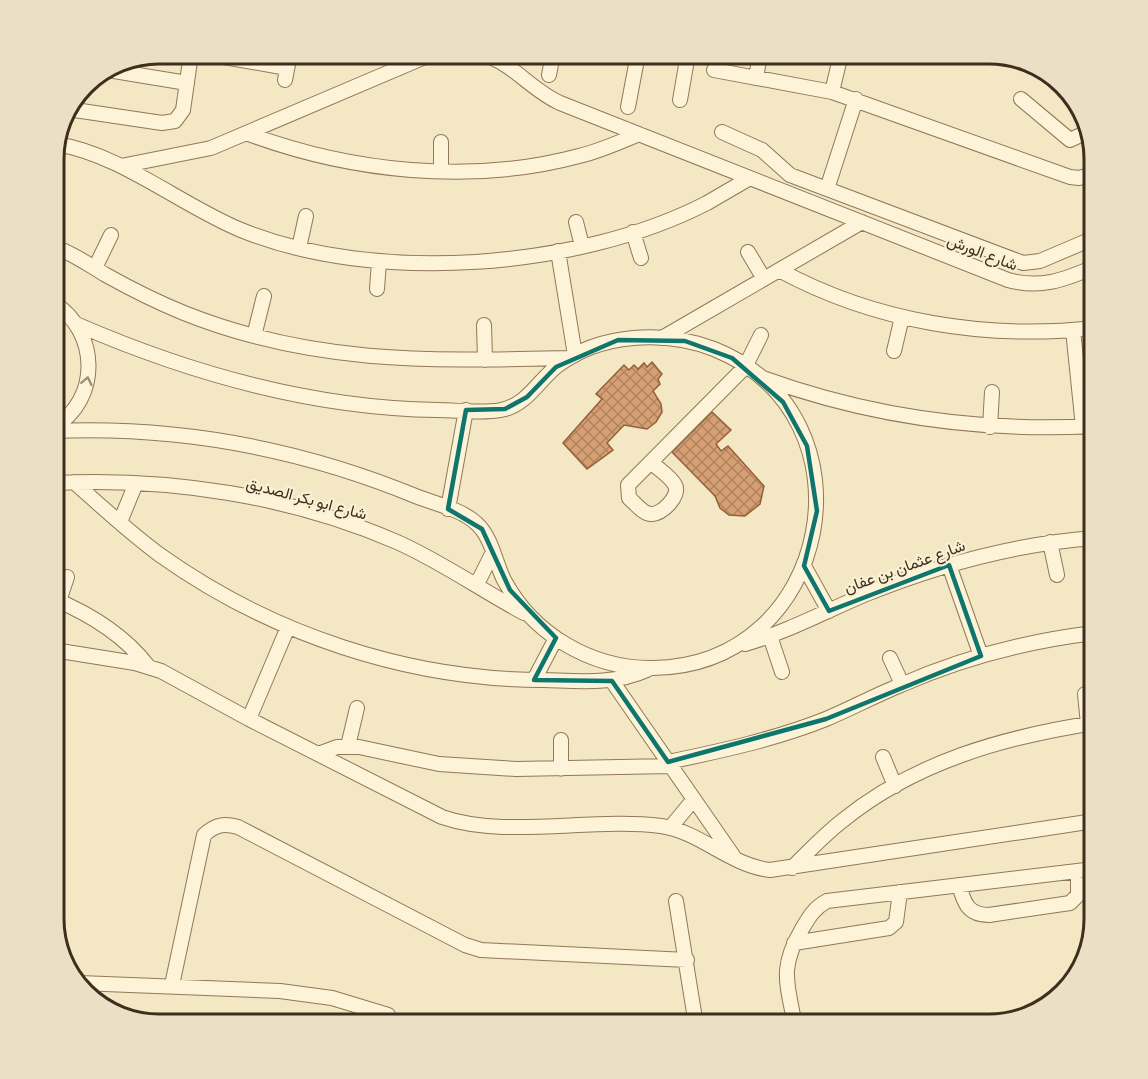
<svg xmlns="http://www.w3.org/2000/svg" width="1148" height="1079" viewBox="0 0 1148 1079" font-family="Literata,Vazirmatn,serif">
<defs>
<pattern id="building-cross-hatch" width="8" height="8" patternUnits="userSpaceOnUse" patternTransform="scale(1.5)"><rect width="8" height="8" fill="#d7a074"/><path d="M0 0l8 8M0 8l8-8" fill="none" stroke="#b0835f"/></pattern>
</defs>
<rect width="100%" height="100%" fill="#f4e7c3"/>
<path fill="url(#building-cross-hatch)" stroke="#946039" stroke-width="1.5" d="M652,362L662,374L658,379L660,384L653,391L661,404L662,412L656,422L647,429L624,425L607,443L613,450L587,469L563,443L602,399L596,394L624,365L629,370L634,365L638,369L644,363L647,367Z
M712,412L731,430L716,444L721,451L728,446L764,486L760,504L745,516L729,515L720,508L715,496L672,452Z"/>
<g fill="none" stroke-linecap="round" stroke-linejoin="round">
<g stroke="#917857" stroke-width="16">
<path id="minor" d="M207,54L287,68
M482,54C513,63 531,90 560,103L1008,280C1040,289 1064,280 1094,267
M714,70L832,92L1070,177L1079,178L1094,174
M114,71L187,83
M549,75L553,54
M756,78L760,54
M285,80L290,54
M832,92L841,54
M1021,99L1070,140L1085,133
M680,100L688,54
M628,107L638,54
M68,109L162,123L175,121L183,110L191,54
M722,132L762,150L790,175L1023,263L1040,261L1094,238
M246,133C350,172 471,185 579,156C600,151 620,142 639,134
M56,144C121,154 180,205 241,230C375,285 579,269 707,203C721,195 736,186 750,178
M121,166L211,148L432,54
M441,170V142
M827,189L856,99
M576,222L582,246
M633,232L641,258
M54,247C73,253 89,265 106,275C131,289 157,302 184,313C314,365 431,361 569,358
M299,248L306,216
M558,251L575,355
M748,252L764,279
M95,268L111,235
M779,270C875,322 986,340 1094,328
M377,289L379,261
M484,325L485,360
M1073,330L1083,427
M254,336L264,296
M662,338L862,222
M894,351L902,317
M763,378C871,417 980,432 1094,426
M54,427C101,399 99,332 54,303
M990,427L992,392
M54,431C180,426 302,449 418,497C437,504 462,510 476,523C492,537 495,562 504,580C533,634 591,669 653,668C832,666 880,416 714,349C665,330 600,333 557,366C538,381 527,405 501,410C481,414 457,410 437,410C311,408 191,374 76,324
M651,462C658,469 670,476 675,485C681,495 662,515 651,514C643,514 635,503 629,498L628,485L630,483L745,367L761,335
M74,482C102,507 130,533 160,555C271,634 408,680 544,680C579,681 614,685 647,670
M54,483C169,477 291,496 397,542C442,562 481,590 524,613
M448,509L466,410
M120,522L136,483
M1050,542L1057,575
M949,565L981,656
M804,566L829,611
M477,584L493,552
M54,599C90,614 124,635 148,666
M59,601L67,577
M770,636L782,672
M745,644C787,632 824,612 864,595C938,565 1014,544 1094,538
M54,650L135,663L161,671L249,719L442,817C505,839 593,817 661,826C701,832 729,865 770,870L1094,821
M890,658L902,684
M534,680L556,638
M612,681L734,857
M1085,694L1088,724
M249,719L288,627
M561,740V769
M348,746L357,708
M318,754L337,747H359L439,764L516,769L671,766
M883,757L895,786
M668,762C721,751 776,739 826,719C852,708 876,695 901,685C962,658 1028,641 1094,633
M670,828L694,799
M792,868C808,852 824,835 842,821C914,762 1004,737 1094,723
M959,885C964,903 968,915 989,915L1070,903L1078,895V871
M676,901L696,1025
M794,943L889,928L896,922L900,892
M80,983L280,991L332,998L388,1015L393,1025
M172,985L204,835C215,825 223,823 238,827L465,945L481,950L687,960
M795,1025C787,983 779,968 802,929C809,917 814,908 827,901L1094,869"/>
</g>
<use href="#minor" stroke="#fdf3d8" stroke-width="14"/>
</g>
<defs><path id="oneway-chevron" d="M-2-3.5L2.5 0L-2 3.5" fill="none" stroke-width="1.6" stroke-linecap="round" stroke-linejoin="round" transform="scale(1.5)"/></defs>
<use stroke="#9e907a" href="#oneway-chevron" transform="translate(87 381) rotate(-78)"/>
<path fill="none" stroke="#0f766e" stroke-width="4.5" stroke-linejoin="round" d="M618,340L685,341L732,358L783,402L807,446L817,511L804,566L829,611L949,565L981,656L826,719L668,762L612,681L534,680L556,638L510,590L482,529L448,509L466,410L505,409L527,397L556,367Z"/>
<g text-anchor="middle" dominant-baseline="central" stroke-width="4.5" stroke-linejoin="round" paint-order="stroke">
<g font-size="16" fill="#3f2e1d" stroke="#faf0d4">
<text transform="translate(983 251) rotate(21)">شارع الورش</text>
<text transform="translate(307 497) rotate(15)">شارع ابو بكر الصديق</text>
<text transform="translate(904 565) rotate(-20)">شارع عثمان بن عفان</text>
</g>
</g>
<path d="M0 0H1148V1079H0ZM159 64H989A95 95 0 0 1 1084 159V919A95 95 0 0 1 989 1014H159A95 95 0 0 1 64 919V159A95 95 0 0 1 159 64Z" fill="#ebe0c5" fill-rule="evenodd"/>
<path fill="none" stroke="#3f2e1d" stroke-width="3" d="M159 64H989A95 95 0 0 1 1084 159V919A95 95 0 0 1 989 1014H159A95 95 0 0 1 64 919V159A95 95 0 0 1 159 64Z"/>
</svg>
